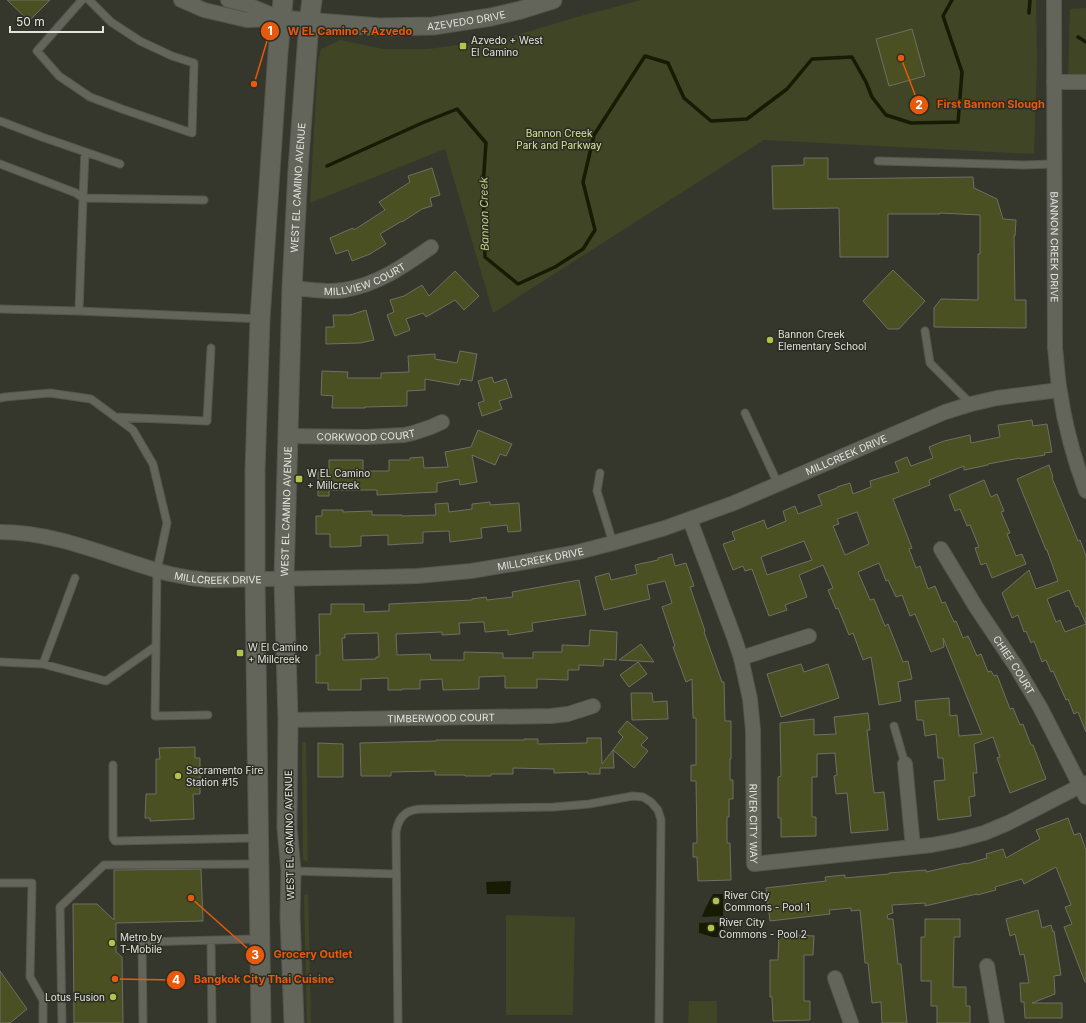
<svg xmlns="http://www.w3.org/2000/svg" width="1086" height="1023" viewBox="0 0 1086 1023" font-family="Inter,sans-serif">
<rect width="100%" height="100%" fill="#35372d"/>
<path fill="#404525" d="M641,0H1036L1037,61L1034,154L764,140L493,313L445,149L310,203L318,61L321,49L340,40L384,49H428L503,39L577,17Z
M1086,8V74L1068,75L1070,9Z
M302,742H306L308,862L303,860Z
M308,894L311,1023H307L304,895Z
M506,915L575,917L573,1015H506Z
M689,1001H717V1023H688Z"/>
<path fill="#181b03" d="M511,881L510,894H487L486,882Z
M713,894H723V916L702,917L705,909Z
M723,922V937H713L699,933V923Z"/>
<g fill="none" stroke-linecap="round" stroke-linejoin="round">
<path stroke="#181b03" stroke-width="3.5" d="M1029,13L1030,0
M1078,37L1086,42
M327,166L422,123L457,109L486,143L483,186L485,257L518,284L555,267L583,249L595,230L583,182L594,135L645,56L668,63L684,98L711,121L747,119L787,89L812,59L852,57L866,82L872,97L886,115L911,123L958,122L962,72L943,16L952,0"/>
</g>
<path fill="#4a5021" stroke="#6e7065" fill-rule="evenodd" d="M7,0H50L29,21Z
M912,29L925,76L889,86L876,39Z
M804,158H828V179L973,177L974,188L997,199L1003,219L1016,220L1015,236H1014L1015,300H1026V328L934,327V308L941,299L978,300V254H980V215L940,213V214H888V257H840L839,208L773,209L772,166L804,165Z
M432,168L440,195L430,198L432,206L422,209L402,222V221L380,234L386,244L370,254L352,261L348,250L336,254L330,238L353,228L354,230L385,210L379,202L410,182L408,176Z
M893,270L925,301L899,329H888L863,301Z
M455,271L479,296L464,310L455,300L426,317L423,313L406,319L410,330L395,336L387,315L394,312L390,300L404,296L422,285L429,296Z
M366,310L374,340L360,343L326,344V327H334L333,315H350Z
M460,351L477,354L472,381L461,379L459,385L425,379V390L407,391V406L365,407V408H332L333,396L321,395L322,371L348,372L347,378H381V373L409,372L408,356L435,354V359L457,363Z
M492,377L494,383L506,379L512,397L499,401L502,409L482,416L478,403L484,401L478,381Z
M1032,420L1033,426L1047,424L1052,452L1044,453L1045,455L1020,459V458L988,464V465L964,470V466L929,480L930,485L893,499L912,548L909,549L916,568L920,566L928,589L935,586L942,603L945,602L954,622L956,621L963,638L968,636L977,656L981,654L988,672L991,671L994,676L997,675L1010,709L1013,708L1020,725L1023,724L1031,745H1033L1046,779L1010,793L997,758L1000,757L993,737L974,744L977,773H973L975,796L969,797L971,816L938,820L934,781L945,780L943,758H938L936,734L925,736L923,720H917L915,701L949,698L950,716L957,715L959,736L982,734L943,638L944,647L931,652L915,614L910,616L902,595L896,597L888,580L886,581L879,563L858,572L870,600L874,599L885,626L888,624L903,662L908,661L912,679L898,682L901,701L879,705L871,657L863,660L853,633L849,635L838,608L836,609L828,590L833,588L823,565L799,575L807,597L785,605L787,610L769,616L752,569L745,571L743,566L733,570L723,544L735,540L732,532L764,520L767,529L786,521L783,511L795,506L798,514L822,505L818,495L837,488V487L850,483L853,494L871,487L870,481L899,472L895,462L907,457L911,466L933,458L929,447L944,441L970,435L971,443L1000,437L998,425ZM857,512L869,544L845,555L833,526L839,524L837,519ZM804,541L812,560L767,575L761,557Z
M478,430L512,444L506,456L500,454L495,465L472,455L477,482L460,485L459,479L437,483V492L377,495V490H329V496H318V472H329V460H363V471H389V460H410V458L423,457L424,468L448,467L445,452L471,447Z
M1049,465L1053,477L1052,478L1078,541L1080,540L1086,556V624L1078,606L1076,607L1069,590L1047,599L1056,622L1060,620L1065,632L1086,624V732L1078,712L1074,714L1068,699L1066,700L1053,671L1051,672L1046,660L1042,662L1034,641L1031,643L1026,631L1024,632L1018,615L1012,618L1002,593L1029,570L1036,589L1058,581L1047,550H1046L1017,479Z
M984,480L991,497L997,494L1004,511L1001,512L1010,533L1007,534L1016,556L1022,554L1026,564L992,578L986,563L981,565L975,548L979,547L970,525L967,526L960,509L955,511L949,495Z
M490,502V505L519,503L521,531L508,532L507,525L481,528L482,538L450,542L449,531L423,532V543L402,544L388,545V535L361,536V546L344,547H330V534H316V516H322V510H343V512L372,511V515H402V516L436,515L435,504L448,503L449,512L472,509V504Z
M672,554L675,566L686,563L694,586L690,587L705,631L704,632L722,682H724L725,721H731V759H730V780H733V799H729V817H727V843H730L731,880L698,881L697,857H693V843H697L696,781H691V765H696V718H693L692,679L686,682L673,647L675,646L662,607L672,603L665,581L647,585L650,599L604,610L595,577L609,573L611,580L637,574L635,565L658,560V558Z
M579,580L586,615L532,623L533,631L508,635V630L485,632L484,622L459,623L460,634L442,635V632L396,634L397,655L430,654L431,660H464V652L503,653V658H533V652H562V645L589,646L590,630L617,632L616,660L604,659L603,666L579,665V670H568V680L537,679V688H505V676L479,677V689L443,690L442,679L420,680V689H402V690H388V678L361,679V690H328V683H316V655H320L319,614H331V604H364V612L389,611V604L472,600V599L486,597L487,600L513,597L512,592ZM378,633L379,657H376V659L343,660L342,638H345V634Z
M641,644L654,662L619,660Z
M638,662L647,674L629,687L620,675Z
M801,664L804,672L828,664L839,698L781,717L767,674Z
M631,693H652L653,702L667,701L668,719L632,720Z
M868,713L870,730H867L874,793L884,792L888,830L851,833L847,793L836,794L834,776L837,775L835,753L817,754V777H812V817H816V836L781,837V818H778V777L781,776L780,723L814,719V735L836,734L834,717Z
M627,721L648,738L641,745L648,751L634,768L613,750L614,768H600V774H588V772L554,773V769L513,768V774H491V776H465V775H435V771L391,772V776H361L360,743L436,741V740H524V739H538V744L587,743V738H601L602,764L623,737L618,732Z
M318,743L343,744V777H318Z
M195,747V758H200V794H193L194,819L150,821V818H145L146,794H156V759H160L159,748Z
M1068,818L1074,835L1080,833L1086,850V982H1085L1064,927L1072,924L1065,907L1071,905L1056,867L1024,884L1022,879L995,887L996,890L977,895V894L925,906V903L892,905L893,913L887,915L888,919H893L898,964H901L907,1023H882L881,1002L872,1003L868,963H865L860,910L851,911V908L829,910L830,914L770,921L766,888L826,881L825,877L845,875V878L889,874V873L926,870V872L966,863V864L987,858L986,854L1003,849L1006,858L1040,839L1036,830Z
M201,869L203,921L116,923V952L122,957L123,1023H74L73,904H97L114,920V870Z
M1038,910L1042,928L1051,925L1053,932L1054,931L1061,975L1054,976L1055,994L1032,1003H1062V1018H1025L1024,1002H1021L1020,983H1029L1024,954L1020,955L1015,934L1010,936L1006,919Z
M925,919H960V937H954L953,987H966V1006H970V1023H937V1006H931V981H921V937H925Z
M779,934L814,936L813,955H804V1001H810V1020L773,1021L772,997H770V960H778Z
M0,971L27,1009L10,1023H0Z"/>
<g fill="none" stroke-linecap="round" stroke-linejoin="round">
<g stroke="#54554d" stroke-width="9">
<path id="service" d="M82,0L37,51L59,76L90,97L122,109L192,133L194,63L172,56L140,41L111,22L89,0
M0,121L42,137L120,164
M85,152L83,198L204,200
M878,161L1023,165L1054,164
M0,164L76,193L83,198L79,311L0,309
M79,311L259,319
M925,331L930,363L971,404
M0,398L5,397L50,393L91,399L133,430L153,464L167,523L157,570L155,716L208,715
M745,413L778,484
M115,417L207,421L211,348
M600,473L597,491L613,543
M0,662L43,664L106,681L156,646
M43,664L75,578
M894,726L905,764
M113,765V838L115,841L258,838
M292,871L396,874
M0,883H32L30,977L43,1000V1023
M211,941L212,1023
M62,1023L60,907L104,865L258,864
M143,1023L142,942L259,939
M398,1023L396,832C399,813 410,808 427,809L554,807L589,804L633,796L643,797L651,802L658,810L661,820L659,1023"/>
</g>
<g stroke="#54554d" stroke-width="16">
<g id="minor">
<path d="M181,0L204,10L247,20L281,19"/>
<path d="M228,0L248,5L277,17"/>
<path id="s1" d="M1054,0L1055,348C1057,363 1057,377 1060,392C1065,426 1074,459 1086,491"/>
<path d="M1054,82H1086"/>
<path id="s2" d="M292,288C309,289 327,293 344,290C377,285 404,266 431,247"/>
<path id="s3" d="M288,436L366,437L404,435L413,433L431,427L442,422"/>
<path id="s4" d="M690,520L734,637L741,658L750,699L753,730L754,864L932,845L958,840L984,833L1008,823L1086,783"/>
<path id="s5" d="M0,532C60,532 113,559 170,574C183,577 196,579 209,580L381,577L417,576L471,571L525,562L578,552L613,543L665,528L734,503L945,412L971,404L997,398L1059,390"/>
<path id="s6" d="M941,549L976,607L1015,665L1040,707L1086,797"/>
<path d="M741,658L809,636"/>
<path id="s7" d="M288,720L551,716L568,714L593,706"/>
<path d="M905,764L913,847"/>
<path d="M987,966L997,1023"/>
<path d="M835,978L851,1023"/>
</g>
</g>
<g stroke="#54554d" stroke-width="19">
<g id="tertiary">
<path id="s8" d="M281,19L379,27L433,26L491,17L521,10L553,0"/>
</g>
</g>
<g stroke="#54554d" stroke-width="21">
<g id="secondary">
<path d="M261,1023L255,579V471L260,319L278,52L283,0"/>
<path id="s9" d="M294,1023L290,916L291,871L287,828L288,720L284,579L292,288L298,170L309,22L312,0"/>
</g>
</g>
<use href="#service" stroke="#63655b" stroke-width="7"/>
<use href="#minor" stroke="#63655b" stroke-width="14"/>
<use href="#tertiary" stroke="#63655b" stroke-width="17"/>
<use href="#secondary" stroke="#63655b" stroke-width="19"/>
</g>
<g fill="#b3c24b" stroke="#2b2d23" stroke-width="1.5">
<rect x="459" y="42" width="8" height="8" rx="2"/>
<circle cx="770" cy="340" r="4"/>
<rect x="295" y="475" width="8" height="8" rx="2"/>
<rect x="236" y="649" width="8" height="8" rx="2"/>
<circle cx="178" cy="776" r="4"/>
<circle cx="716" cy="901" r="4"/>
<circle cx="711" cy="928" r="4"/>
<circle cx="112" cy="943" r="4"/>
<circle cx="113" cy="997" r="4"/>
</g>
<g text-anchor="middle" dominant-baseline="central" stroke-width="3" stroke-linejoin="round" paint-order="stroke">
<g font-size="10" fill="#e3e4de" stroke="#2b2d23">
<text stroke="none"><textPath href="#s8" startOffset="186">AZEVEDO DRIVE</textPath></text>
<text stroke="none"><textPath href="#s9" startOffset="836">WEST EL CAMINO AVENUE</textPath></text>
<text stroke="none"><textPath href="#s1" startOffset="247">BANNON CREEK DRIVE</textPath></text>
<text stroke="none"><textPath href="#s2" startOffset="75">MILLVIEW COURT</textPath></text>
<text stroke="none"><textPath href="#s3" startOffset="78">CORKWOOD COURT</textPath></text>
<text stroke="none"><textPath href="#s5" startOffset="872">MILLCREEK DRIVE</textPath></text>
<text stroke="none"><textPath href="#s9" startOffset="512">WEST EL CAMINO AVENUE</textPath></text>
<text stroke="none"><textPath href="#s5" startOffset="548">MILLCREEK DRIVE</textPath></text>
<text stroke="none"><textPath href="#s5" startOffset="224">MILLCREEK DRIVE</textPath></text>
<text stroke="none"><textPath href="#s6" startOffset="137">CHIEF COURT</textPath></text>
<text stroke="none"><textPath href="#s7" startOffset="153">TIMBERWOOD COURT</textPath></text>
<text stroke="none"><textPath href="#s4" startOffset="314">RIVER CITY WAY</textPath></text>
<text transform="translate(289 835) rotate(-91)">WEST EL CAMINO AVENUE</text>
</g>
<g font-size="10" fill="#e3e4de" stroke="#2b2d23" text-anchor="start">
<text x="471" y="40">Azvedo + West<tspan x="471" dy="12">El Camino</tspan></text>
<text x="778" y="334">Bannon Creek<tspan x="778" dy="12">Elementary School</tspan></text>
<text x="307" y="473">W EL Camino<tspan x="307" dy="12">+ Millcreek</tspan></text>
<text x="248" y="647">W El Camino<tspan x="248" dy="12">+ Millcreek</tspan></text>
<text x="186" y="770">Sacramento Fire<tspan x="186" dy="12">Station #15</tspan></text>
<text x="724" y="895">River City<tspan x="724" dy="12">Commons - Pool 1</tspan></text>
<text x="719" y="922">River City<tspan x="719" dy="12">Commons - Pool 2</tspan></text>
<text x="120" y="937">Metro by<tspan x="120" dy="12">T-Mobile</tspan></text>
<text x="105" y="997" text-anchor="end">Lotus Fusion</text>
</g>
<g font-size="10" fill="#dbe89b" stroke="#2b2d23">
<text x="559" y="133">Bannon Creek<tspan x="559" dy="12">Park and Parkway</tspan></text>
</g>
<g font-size="11" font-style="italic" fill="#c3cf83" stroke="#2b2d23">
<text transform="translate(484 214) rotate(-91)">Bannon Creek</text>
</g>
</g>
<path fill="none" stroke="#e8590c" stroke-width="1.5" d="M254 84L270 31M901 58L919 105M191 898L255 955M115 979L176 980"/>
<g fill="#e8590c" stroke="#2b2d23" stroke-width="1.5">
<circle cx="254" cy="84" r="4"/>
<circle cx="901" cy="58" r="4"/>
<circle cx="191" cy="898" r="4"/>
<circle cx="115" cy="979" r="4"/>
<circle cx="270" cy="31" r="10"/>
<circle cx="919" cy="105" r="10"/>
<circle cx="255" cy="955" r="10"/>
<circle cx="176" cy="980" r="10"/>
</g>
<g font-size="12" text-anchor="middle" font-weight="bold" fill="#fff">
<text x="270" y="35">1</text>
<text x="919" y="109">2</text>
<text x="255" y="959">3</text>
<text x="176" y="984">4</text>
</g>
<g font-size="11" text-anchor="middle" font-weight="bold" fill="#e8590c" stroke="#2b2d23" stroke-width="3" stroke-linejoin="round" paint-order="stroke">
<text x="350" y="35">W EL Camino + Azvedo</text>
<text x="991" y="108">First Bannon Slough</text>
<text x="313" y="958">Grocery Outlet</text>
<text x="264" y="983">Bangkok City Thai Cuisine</text>
</g>
<path d="M10 26v6h93v-6" fill="none" stroke="#e3e4de" stroke-width="2"/>
<text x="16" y="26" font-size="12" fill="#e3e4de" stroke="#2b2d23" stroke-width="3" paint-order="stroke">50 m</text>
</svg>
